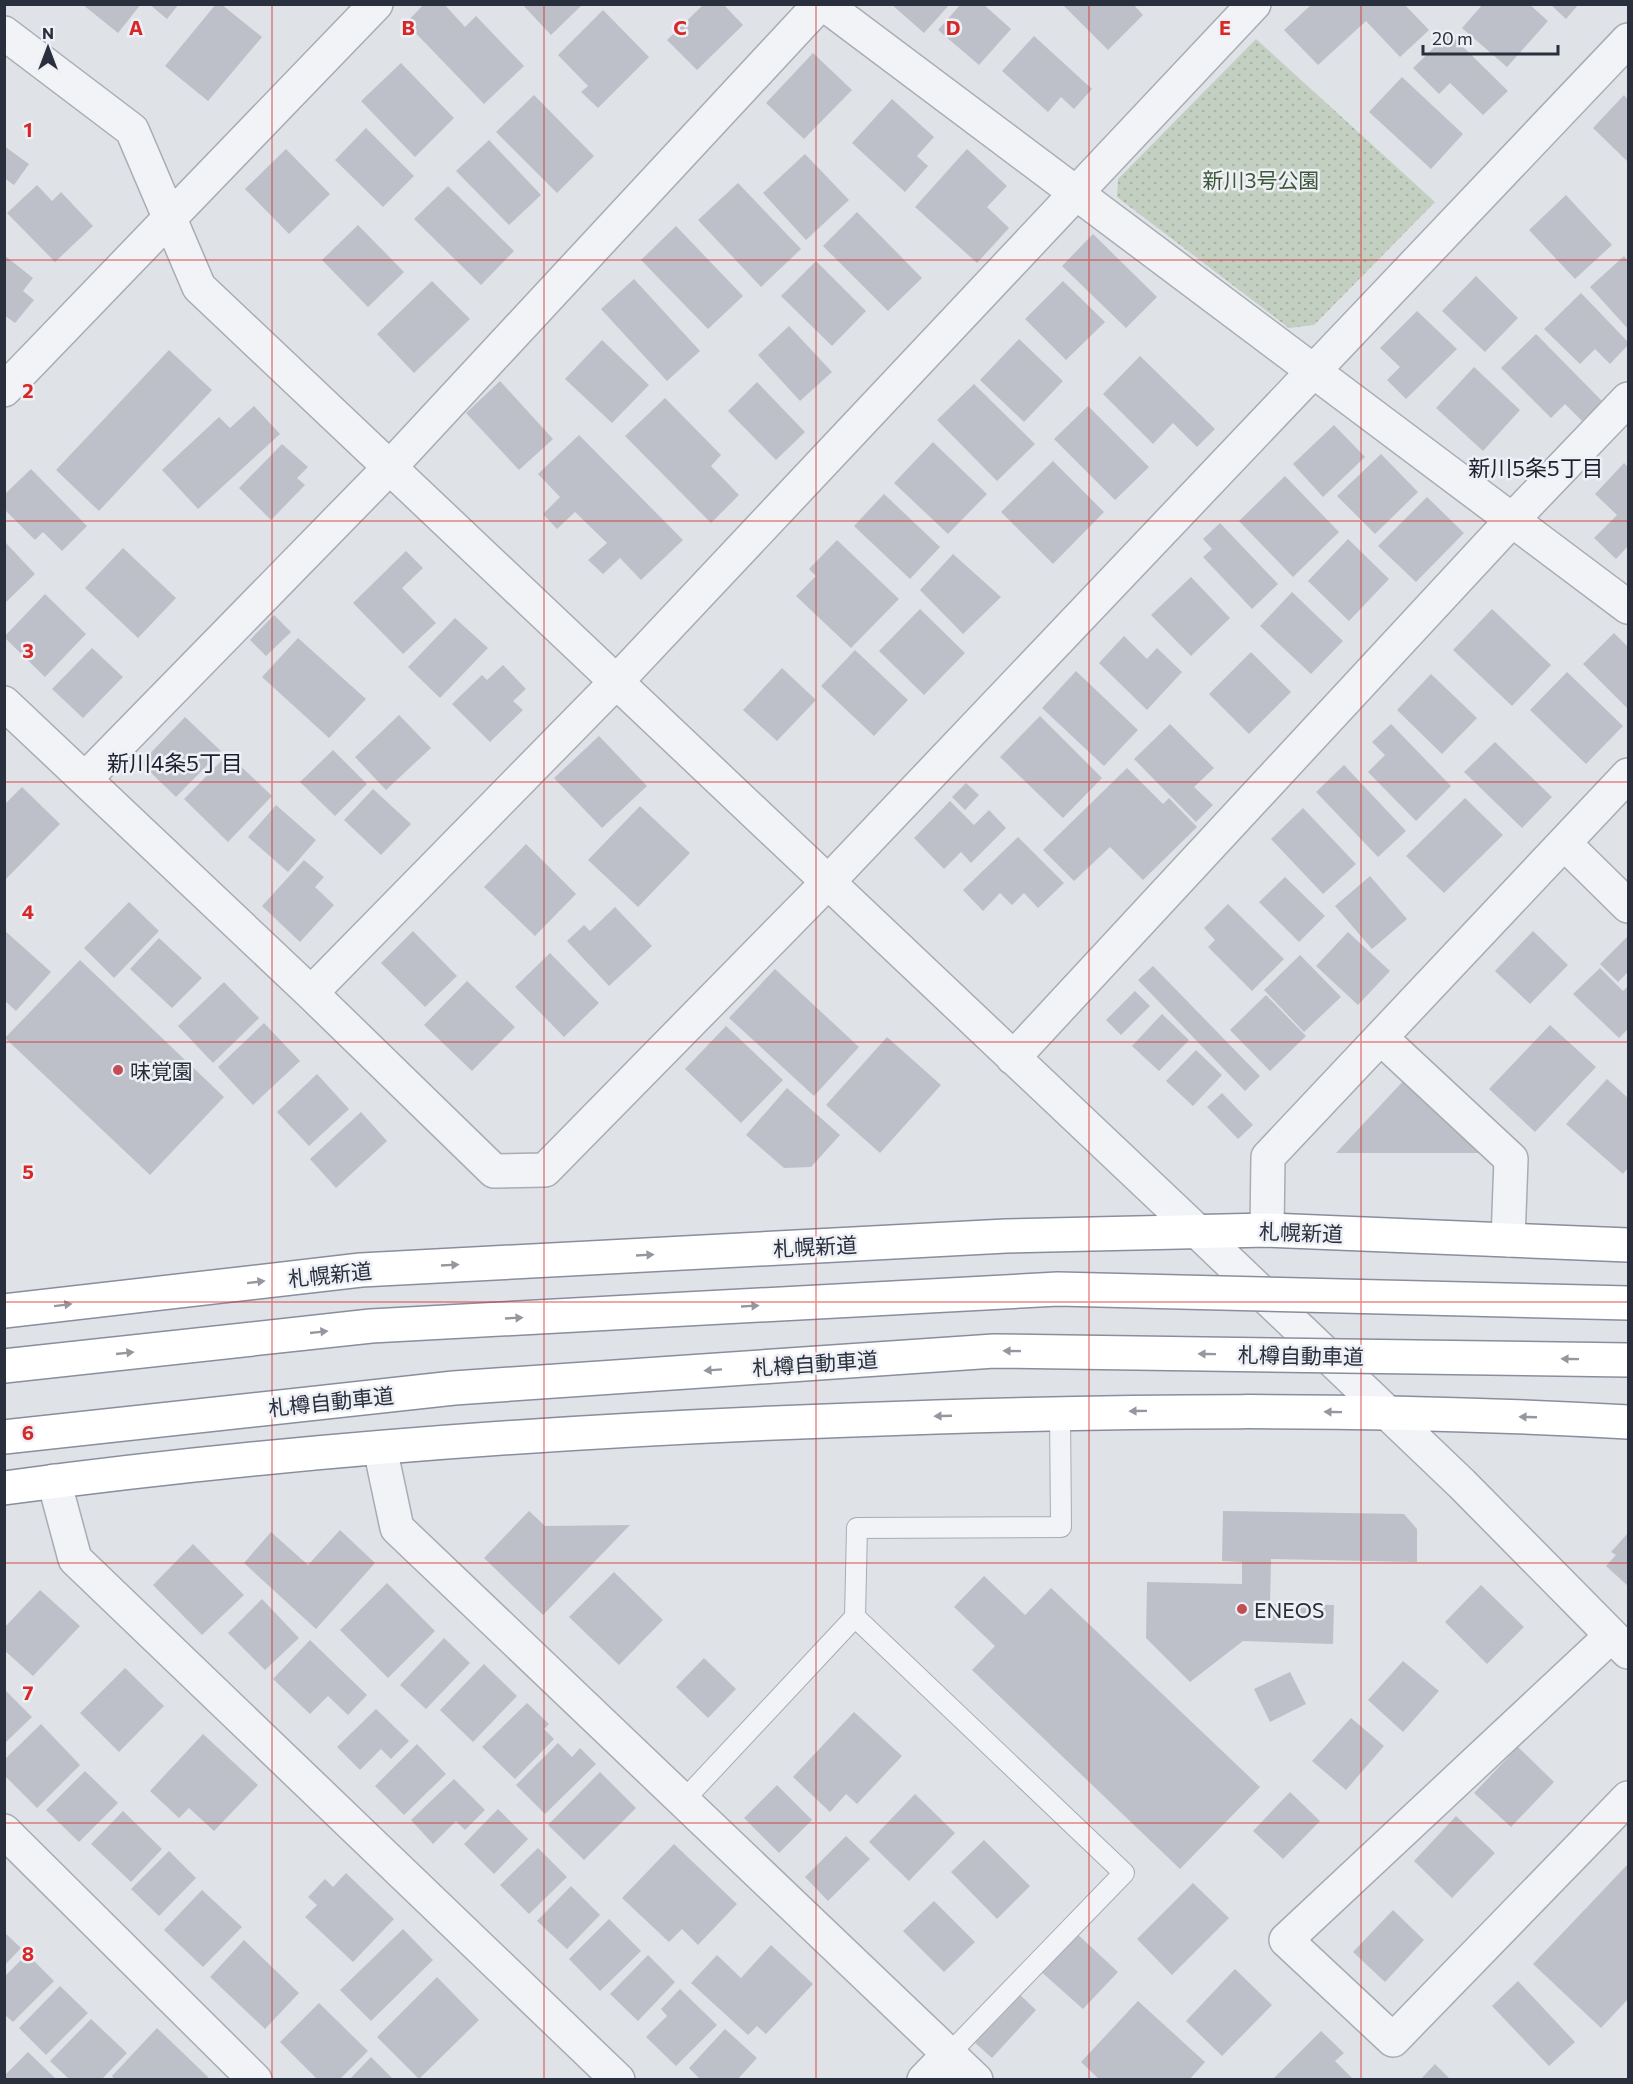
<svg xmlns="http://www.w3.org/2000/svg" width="1633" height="2084" viewBox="0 0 1633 2084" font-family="Commissioner,'Noto Sans JP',sans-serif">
<defs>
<pattern id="park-dots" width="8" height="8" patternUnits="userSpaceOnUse" patternTransform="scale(1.5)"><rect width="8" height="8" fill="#c3d0c1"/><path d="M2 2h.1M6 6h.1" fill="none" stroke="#a8b3a7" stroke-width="1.8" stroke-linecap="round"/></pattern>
</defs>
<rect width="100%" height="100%" fill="#dfe2e7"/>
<path fill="url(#park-dots)" d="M1256,39L1435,202L1314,325L1289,328L1117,197L1118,179Z"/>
<path fill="#bdc0c9" d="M82,4H141L118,33Z
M149,4H179L167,19Z
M216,4H221L262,37L208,101L165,66Z
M424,4H444L465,27L476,16L524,66L484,104L406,23Z
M522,4H583L551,35Z
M704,4H723L743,25L697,70L667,40Z
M891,4H950L924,33Z
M961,4H983L1011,29L979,65L938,30Z
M1062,4H1133L1143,15L1108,50Z
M1312,4H1404L1429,30L1400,57L1366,21L1318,65L1284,30Z
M1483,4H1529L1548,21L1507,67L1462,28Z
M1550,4H1579L1566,19Z
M603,10L649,57L598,108L581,92L588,86L558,55Z
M1449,33L1508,91L1483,115L1450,83L1439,94L1413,68Z
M1034,36L1092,89L1074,109L1061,97L1048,112L1002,71Z
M813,53L852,90L804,139L766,103Z
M401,63L454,118L415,157L361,101Z
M1402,77L1463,134L1431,169L1369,112Z
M534,95L594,156L557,193L496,132Z
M1624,95L1628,100V162L1593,128Z
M892,99L934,137L917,156L928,166L905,192L852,143Z
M366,128L414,176L383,207L335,160Z
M489,140L541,195L509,225L456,171Z
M4,146L29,164L14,185L4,178Z
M286,149L330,194L289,234L245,189Z
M967,149L1007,186L987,207L1009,228L977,263L915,207Z
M805,154L849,200L806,240L763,193Z
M738,183L801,249L761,287L698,220Z
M37,185L52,201L61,192L93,226L55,262L7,213Z
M448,186L514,251L481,285L414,219Z
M1566,195L1612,245L1575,279L1529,230Z
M857,212L922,278L888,311L823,246Z
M358,225L404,272L368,307L322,260Z
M676,226L743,296L708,329L641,260Z
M1093,234L1157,297L1126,328L1062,266Z
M4,255L33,278L23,291L34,300L15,323L4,315Z
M1624,256L1628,261V329L1590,287Z
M816,261L866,311L832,346L781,296Z
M1476,276L1518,318L1485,352L1442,311Z
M634,279L700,351L667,381L601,309Z
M432,281L470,319L414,373L377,334Z
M1063,281L1105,322L1066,360L1025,319Z
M1581,293L1628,342V345L1610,364L1595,349L1580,364L1544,329Z
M1417,311L1457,349L1406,399L1387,380L1400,367L1380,348Z
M789,326L832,372L800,401L758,355Z
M1536,334L1602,401L1582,421L1565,404L1551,418L1501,368Z
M1019,339L1063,381L1024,422L980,380Z
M602,340L649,385L612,423L565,379Z
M169,350L212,390L99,511L56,470Z
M1140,356L1215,429L1197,447L1173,423L1153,444L1103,394Z
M1474,367L1520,410L1483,451L1436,408Z
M500,381L553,439L519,470L466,413Z
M757,382L805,432L776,460L728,411Z
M974,384L1035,444L997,481L937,420Z
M665,398L721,455L711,466L739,495L711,523L625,436Z
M254,406L280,434L198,509L162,470L219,417L230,428Z
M1088,406L1149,467L1115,500L1054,439Z
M1334,425L1365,457L1323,497L1293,464Z
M579,435L683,540L641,580L620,558L603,574L588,560L607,543L575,512L557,529L543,514L560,497L538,474Z
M933,442L987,494L948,534L894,483Z
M282,444L308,467L297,478L305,485L271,520L239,488Z
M1381,454L1418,492L1375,534L1337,496Z
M1053,461L1104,512L1053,564L1001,512Z
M1624,463L1628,467V546L1616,559L1594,538L1617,515L1595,494Z
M31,469L87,526L62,551L43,532L35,540L4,509V495Z
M1285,476L1339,532L1293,577L1239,521Z
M884,494L940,547L910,579L854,526Z
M1427,497L1464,533L1416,582L1378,546Z
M1220,523L1278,584L1252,609L1203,557L1212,549L1203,539Z
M1348,539L1389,579L1349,621L1308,581Z
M837,540L899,599L851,648L796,596L816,576L809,569Z
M6,543L35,574L4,604V544Z
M123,548L176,598L138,638L85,588Z
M406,551L423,568L402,588L436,623L403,654L353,603Z
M953,554L1001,597L963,634L920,590Z
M1191,577L1230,618L1191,656L1151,615Z
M1292,592L1343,641L1311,674L1260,626Z
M45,594L86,634L45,677L4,637Z
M920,609L965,653L924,695L879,651Z
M1492,609L1551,665L1512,706L1453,650Z
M274,615L291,632L266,656L250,640Z
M455,618L488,648L440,698L408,667Z
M1614,633L1628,647V709L1583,664Z
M1124,636L1147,659L1157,648L1182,672L1147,710L1099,663Z
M298,638L366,699L329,738L262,677Z
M92,648L123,677L83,718L52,689Z
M855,650L908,700L874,736L821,686Z
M1251,652L1291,692L1249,734L1209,694Z
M503,665L526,689L513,701L523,710L490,742L452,704L482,675L487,680Z
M782,668L816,700L777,741L743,710Z
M1076,671L1138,730L1104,766L1042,708Z
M1567,672L1623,726L1586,764L1530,710Z
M1431,674L1477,718L1442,754L1397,710Z
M399,715L431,748L386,790L355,757Z
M1040,716L1102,778L1063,818L1000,757Z
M185,717L221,751L176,797L141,763Z
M1170,724L1214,768L1194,787L1213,805L1196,822L1134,759Z
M1391,724L1451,786L1416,821L1368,772L1385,755L1372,742Z
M599,736L647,786L602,828L554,778Z
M1495,742L1552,797L1522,828L1464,772Z
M333,750L367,784L335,816L300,782Z
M228,754L272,796L228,842L184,799Z
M1344,765L1406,831L1378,857L1316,792Z
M1127,768L1163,804L1169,798L1197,827L1143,880L1110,847L1074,881L1043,850Z
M966,783L979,795L965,810L952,797Z
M22,787L60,824L4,881V805Z
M373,789L411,824L381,855L344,820Z
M1465,798L1503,835L1444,893L1406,856Z
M950,801L974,825L989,810L1006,828L971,863L961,852L944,869L914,838Z
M276,805L316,840L288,872L248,837Z
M640,806L690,853L638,907L588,860Z
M1303,808L1356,864L1323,894L1271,839Z
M1018,837L1064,883L1038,908L1024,893L1012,905L1000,893L983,911L963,890Z
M526,844L576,894L535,936L484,887Z
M304,860L324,877L315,887L334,905L300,942L262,906Z
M1370,876L1407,919L1372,949L1335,906Z
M1285,877L1325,916L1299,942L1259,902Z
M129,902L159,931L114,978L84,948Z
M1228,904L1284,959L1252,991L1208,947L1215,940L1204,928Z
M615,907L652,946L609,986L567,941L584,925L590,931Z
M4,930L51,972L16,1011L4,1000Z
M413,931L457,976L425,1007L381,963Z
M1533,931L1568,965L1530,1004L1495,971Z
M1348,932L1390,971L1358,1005L1316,966Z
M1628,936V972L1618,982L1600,964Z
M159,938L202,978L172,1008L130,969Z
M550,953L599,1003L564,1037L515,987Z
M1300,955L1341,997L1304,1032L1264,990Z
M80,960L224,1097L150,1175L5,1038Z
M1153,966L1260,1076L1245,1091L1138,980Z
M1600,968L1623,991L1628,986V1029L1619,1038L1573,994Z
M775,969L859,1047L814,1096L729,1018Z
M467,981L515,1027L472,1071L424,1025Z
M224,982L259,1018L213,1063L178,1026Z
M1135,991L1150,1006L1121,1035L1106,1020Z
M1266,995L1306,1036L1270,1071L1230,1030Z
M1162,1014L1189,1040L1159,1071L1132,1046Z
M264,1023L300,1061L253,1105L218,1067Z
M1550,1025L1596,1067L1535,1132L1489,1089Z
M726,1026L783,1080L741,1123L685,1069Z
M887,1037L941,1085L880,1153L826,1105Z
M1196,1050L1222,1075L1193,1106L1166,1081Z
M317,1074L349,1109L309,1146L277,1112Z
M1406,1078L1487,1153H1336Z
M1607,1079L1628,1098V1168L1623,1174L1566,1124Z
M787,1088L840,1135L811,1167L784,1168L746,1135Z
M1222,1093L1253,1125L1238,1139L1207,1107Z
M361,1112L387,1141L336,1188L310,1159Z
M529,1511L545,1526L630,1525L543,1615L484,1558Z
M1223,1511L1404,1514L1417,1529V1562L1271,1559L1270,1604L1334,1605L1333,1644L1243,1641L1190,1682L1146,1638L1147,1582L1242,1584V1562L1222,1561Z
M340,1530L375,1563L316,1629L244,1563L271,1532L308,1565Z
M1628,1533V1586L1606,1566L1616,1555L1611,1552Z
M193,1544L244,1595L202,1635L153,1585Z
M614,1572L663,1620L619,1665L569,1617Z
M984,1576L1025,1615L1051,1588L1260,1787L1180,1869L972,1670L995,1646L954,1607Z
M387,1583L435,1631L388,1678L340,1630Z
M1481,1585L1524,1627L1487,1664L1445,1622Z
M40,1590L80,1626L33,1676L4,1650V1628Z
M262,1599L299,1638L265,1670L228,1633Z
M444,1638L470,1663L426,1709L400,1685Z
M310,1640L367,1695L348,1715L328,1696L310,1714L273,1679Z
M704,1658L736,1689L708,1718L676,1687Z
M1403,1661L1439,1691L1403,1732L1368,1700Z
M484,1664L517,1696L473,1742L440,1710Z
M125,1668L164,1706L119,1752L80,1713Z
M1290,1672L1306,1704L1270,1722L1254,1689Z
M4,1689L32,1717L4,1744Z
M527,1703L549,1724L544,1729L554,1739L515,1779L482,1747Z
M376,1709L409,1741L391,1759L381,1749L360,1770L337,1747Z
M854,1712L902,1756L857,1804L846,1794L830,1812L793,1777Z
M1351,1718L1384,1746L1346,1790L1312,1761Z
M41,1724L80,1765L37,1808L4,1775V1760Z
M203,1734L258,1785L214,1831L189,1808L179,1818L150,1791Z
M558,1743L572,1757L580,1748L596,1764L545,1814L516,1785Z
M417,1744L446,1774L404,1815L375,1786Z
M1518,1747L1554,1782L1511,1827L1474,1793Z
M85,1771L118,1803L79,1842L46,1810Z
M600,1772L636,1808L584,1860L548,1825Z
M454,1779L485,1810L465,1830L456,1821L433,1844L411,1820Z
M777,1785L812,1820L779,1853L744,1818Z
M1290,1792L1320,1821L1283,1859L1253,1831Z
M915,1794L955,1833L909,1881L869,1842Z
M498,1809L528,1839L494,1874L464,1844Z
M123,1811L162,1849L131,1882L91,1844Z
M1456,1816L1495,1853L1452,1898L1414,1861Z
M846,1836L870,1859L828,1901L805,1877Z
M984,1840L1030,1886L997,1919L951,1872Z
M674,1844L737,1904L698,1945L682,1929L669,1942L622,1898Z
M538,1848L567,1877L529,1914L500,1885Z
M169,1851L196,1878L159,1916L131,1889Z
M1628,1864V1999L1601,2028L1533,1964Z
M346,1873L394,1919L353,1962L305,1917L317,1905L308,1897L325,1879L333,1887Z
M1193,1883L1229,1918L1172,1975L1137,1939Z
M571,1886L600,1915L567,1949L537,1921Z
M202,1890L242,1927L203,1967L164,1930Z
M934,1901L975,1942L944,1972L903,1931Z
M1393,1910L1424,1940L1385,1982L1353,1952Z
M609,1919L641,1951L600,1991L569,1959Z
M403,1929L433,1960L371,2021L340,1990Z
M1073,1930L1118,1972L1083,2009L1038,1969Z
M4,1932L21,1948L4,1966Z
M244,1940L299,1993L265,2029L210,1977Z
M771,1945L813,1984L766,2034L757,2026L748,2035L691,1983L717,1955L741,1978Z
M27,1954L54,1981L13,2022L4,2014V1977Z
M648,1955L675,1982L638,2021L610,1994Z
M1235,1969L1272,2005L1222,2056L1186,2021Z
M437,1977L479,2020L419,2079L377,2037Z
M1518,1981L1575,2042L1549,2066L1492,2006Z
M60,1986L88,2013L46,2055L19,2028Z
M680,1989L717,2025L676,2066L646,2037L667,2016L661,2009Z
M1017,1992L1036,2010L992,2058L972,2040Z
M1138,2001L1205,2062L1189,2080H1100L1081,2062Z
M319,2003L368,2051L339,2080H318L280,2042Z
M91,2019L127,2053L101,2080H70L50,2061Z
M157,2028L208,2077L206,2080H115L112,2076Z
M725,2029L757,2058L737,2080H701L689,2068Z
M1321,2031L1344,2053L1335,2061L1354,2080H1272Z
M28,2052L57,2080H4V2076Z
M371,2057L394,2080H349Z
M1435,2064L1451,2080H1420Z"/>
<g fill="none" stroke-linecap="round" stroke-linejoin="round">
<g stroke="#a8acb4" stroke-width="22">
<path id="service" d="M855,1617L857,1528L1061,1527L1060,1412
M684,1800L855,1617L1124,1873L949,2054"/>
</g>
<g stroke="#a8acb4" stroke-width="36">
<path id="minor" d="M824,4L1628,607
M4,33L132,130L199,287L1197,1231L1462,1484L1628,1652
M4,390L376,4
M4,703L311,993L494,1171L545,1170L828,882L1628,40
M86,778L390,467L820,4
M1564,843L1628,906
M311,993L616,682L1254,4
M1381,1038L1511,1159L1508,1240
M1013,1058L1512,520L1628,399
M1267,1230L1268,1157L1628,775
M380,1448L397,1528L976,2080
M54,1481L75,1559L618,2080
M1611,1636L1286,1940L1393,2040L1628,1798
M4,1831L255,2080
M924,2080L949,2054"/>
</g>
<g stroke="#888e9d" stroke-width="36">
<path id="trunk" d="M4,1311L361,1270L1006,1236L1267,1230L1628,1245
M4,1488C285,1450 569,1430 852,1420C1111,1410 1370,1407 1628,1422"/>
</g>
<use href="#service" stroke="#f1f3f6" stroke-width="20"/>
<use href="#minor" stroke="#f1f3f6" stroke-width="33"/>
<use href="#trunk" stroke="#fff" stroke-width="33"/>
<g stroke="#888e9d" stroke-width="36" stroke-linecap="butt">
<path id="motorway-bridge" d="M4,1366L371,1326L1058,1289L1628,1303
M4,1437L454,1388L994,1351L1628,1360"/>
</g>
<use href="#motorway-bridge" stroke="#fff" stroke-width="33"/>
</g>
<defs><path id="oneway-solid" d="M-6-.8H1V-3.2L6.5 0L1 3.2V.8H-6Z" transform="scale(1.5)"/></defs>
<g fill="#94979e">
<use href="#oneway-solid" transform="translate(645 1255) rotate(-3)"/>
<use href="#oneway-solid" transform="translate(450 1265) rotate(-3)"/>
<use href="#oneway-solid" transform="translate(256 1282) rotate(-7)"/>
<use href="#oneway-solid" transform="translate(63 1305) rotate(-7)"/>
<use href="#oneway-solid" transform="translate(750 1306) rotate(-3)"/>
<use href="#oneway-solid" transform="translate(514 1318) rotate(-3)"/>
<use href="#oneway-solid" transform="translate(319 1332) rotate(-6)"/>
<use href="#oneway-solid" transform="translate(1012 1351) rotate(-179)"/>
<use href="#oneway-solid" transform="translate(125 1353) rotate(-6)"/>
<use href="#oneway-solid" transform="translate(1207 1354) rotate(-179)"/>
<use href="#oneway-solid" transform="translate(1570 1359) rotate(-179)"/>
<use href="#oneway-solid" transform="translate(713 1370) rotate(176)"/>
<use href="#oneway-solid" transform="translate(1138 1411) rotate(179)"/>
<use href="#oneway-solid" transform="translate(1333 1412) rotate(-179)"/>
<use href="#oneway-solid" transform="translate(943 1416) rotate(178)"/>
<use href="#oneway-solid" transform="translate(1528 1417) rotate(-178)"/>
</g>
<path fill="none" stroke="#d62828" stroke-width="1.5" stroke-opacity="0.55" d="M272,4V2080M544,4V2080M816,4V2080M1089,4V2080M1361,4V2080M4,260H1628M4,521H1628M4,782H1628M4,1042H1628M4,1302H1628M4,1563H1628M4,1823H1628"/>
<g fill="#c34d55" stroke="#eef0f5" stroke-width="2">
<circle cx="118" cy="1070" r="6"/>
<circle cx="1242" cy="1609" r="6"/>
</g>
<g text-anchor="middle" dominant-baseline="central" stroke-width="5" stroke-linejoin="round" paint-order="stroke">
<g font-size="21" fill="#3b5838" stroke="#eef0f5">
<text x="1261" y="179">新川3号公園</text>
</g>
<g font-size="21" fill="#292f3d" stroke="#eef0f5" text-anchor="start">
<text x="130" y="1070">味覚園</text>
<text x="1254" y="1609">ENEOS</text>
</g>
<g font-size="21" fill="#292f3d" stroke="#eef0f5">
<text transform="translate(1301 1232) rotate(2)">札幌新道</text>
<text transform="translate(815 1246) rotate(-3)">札幌新道</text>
<text transform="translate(330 1274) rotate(-6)">札幌新道</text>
<text transform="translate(1301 1355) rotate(1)">札樽自動車道</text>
<text transform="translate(815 1363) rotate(-4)">札樽自動車道</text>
<text transform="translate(331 1401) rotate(-6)">札樽自動車道</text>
</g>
<g font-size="22" fill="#1b202e" stroke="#eef0f5">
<text x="1536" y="467">新川5条5丁目</text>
<text x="175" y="762">新川4条5丁目</text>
</g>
</g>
<g font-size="20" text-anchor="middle" font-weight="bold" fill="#d62828" stroke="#eef0f5" stroke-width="5" stroke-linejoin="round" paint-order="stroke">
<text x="136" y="35">A</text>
<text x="408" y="35">B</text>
<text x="680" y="35">C</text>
<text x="953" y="35">D</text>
<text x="1225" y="35">E</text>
<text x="28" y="137">1</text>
<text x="28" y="398">2</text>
<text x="28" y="658">3</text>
<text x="28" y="919">4</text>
<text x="28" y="1179">5</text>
<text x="28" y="1440">6</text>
<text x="28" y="1700">7</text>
<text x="28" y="1961">8</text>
</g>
<rect width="1633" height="2084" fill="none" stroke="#292f3d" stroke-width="12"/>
<g transform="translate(48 48)" stroke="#eef0f5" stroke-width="4.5" paint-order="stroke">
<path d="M0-4.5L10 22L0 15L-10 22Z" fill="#292f3d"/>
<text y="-9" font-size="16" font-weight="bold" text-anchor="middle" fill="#292f3d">N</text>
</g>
<path d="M1423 45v9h135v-9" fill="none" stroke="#292f3d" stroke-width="3"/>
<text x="1432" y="45" font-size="18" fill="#292f3d" stroke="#eef0f5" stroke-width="4.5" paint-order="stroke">20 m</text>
</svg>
